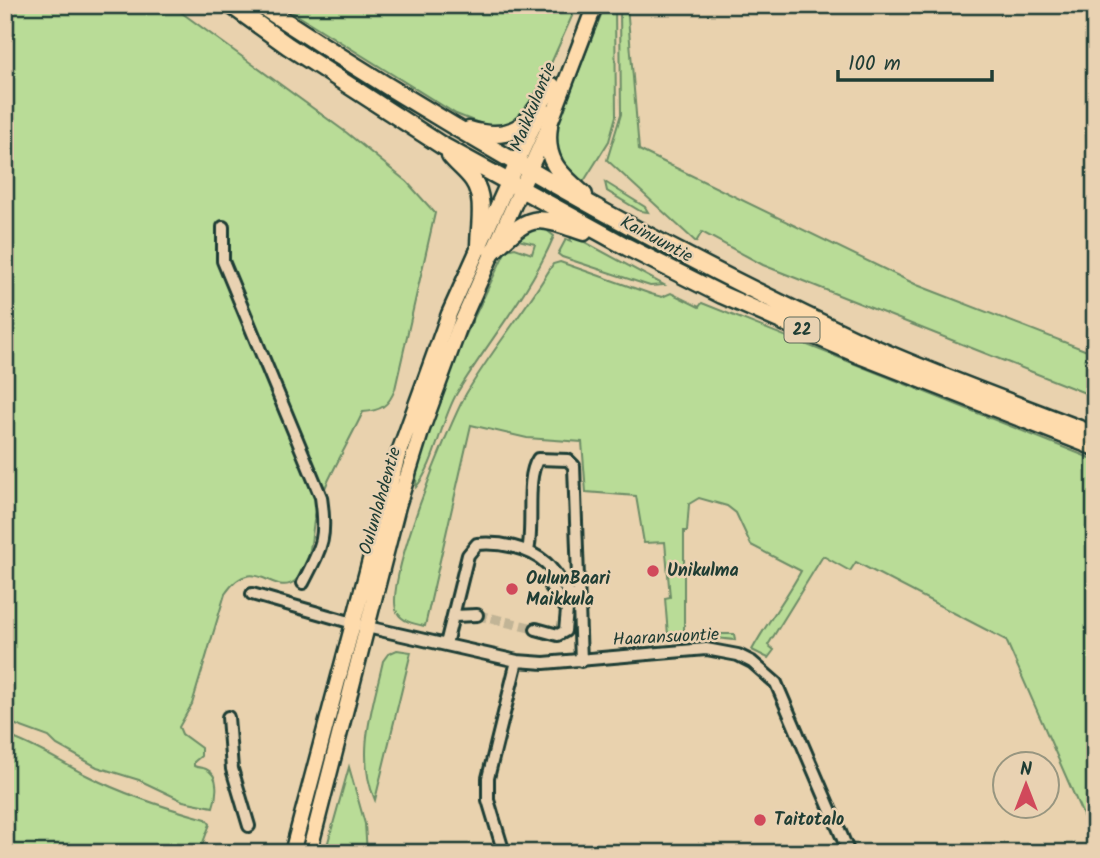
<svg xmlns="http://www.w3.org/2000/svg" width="1100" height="858" viewBox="0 0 1100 858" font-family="Kalam,sans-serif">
<rect width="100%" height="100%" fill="#e9d2ae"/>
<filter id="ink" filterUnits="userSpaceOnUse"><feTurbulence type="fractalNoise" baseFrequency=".0143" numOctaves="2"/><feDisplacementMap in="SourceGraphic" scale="14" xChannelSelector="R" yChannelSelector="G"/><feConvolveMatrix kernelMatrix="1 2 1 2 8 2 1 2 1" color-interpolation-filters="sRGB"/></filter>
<g filter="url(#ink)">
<path fill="#b9dc97" stroke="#6c8c66" stroke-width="2" d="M5,5H171L347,133L407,182L435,213L395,389C389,406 380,411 363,412C349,442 323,485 315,515C311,534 312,568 295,581C273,598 254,551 225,594L192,704L179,727L182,734L201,748V756L194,762V766C198,768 202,767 206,769C220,775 217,796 213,807L183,801L139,780L97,767L57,745L49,737L5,721Z
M281,5H577L532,106L526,116L503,127H489L456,114Z
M605,5H615L616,116L609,141L584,181L580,179L581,185C567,171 552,156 553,136Z
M620,5H627L639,150L917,285L1095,354V397L763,265L702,232L696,242L607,160L621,114Z
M605,182L645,207L648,212L640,211L607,191Z
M530,227L555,228L549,232L554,236C530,293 489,340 457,393C441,420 435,465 416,487L417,467L446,377L506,250L515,248L532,254L535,244L514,239Z
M570,234L664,285L650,286L562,257L558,254L566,239L571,241Z
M560,262L651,294L662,297L671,293L699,307L702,303L1095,460V853H1085L1093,838L1006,640L856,562L850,571L823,556L768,645L774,650L768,658L752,650C767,622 786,599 801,571L751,545L736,513L727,506L699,498L689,504L687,531H684V634H734L735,640L706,637L629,643V638L668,635L665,598L670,597L665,542L644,543L636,496L586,492L582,442L527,438L471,425L425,626C415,624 402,622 397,612C383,585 449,424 466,394C492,349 527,309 553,264Z
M397,650L411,652L375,800C355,754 373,707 383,661L388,654Z
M5,735C35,745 60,762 88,776C125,795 166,808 206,819L210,824L199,853H5Z
M349,767L365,824L367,853H325Z"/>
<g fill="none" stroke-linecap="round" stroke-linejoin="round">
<path stroke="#c1b496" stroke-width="10" stroke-dasharray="10 5" stroke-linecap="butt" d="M477,615L536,629"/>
<g stroke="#1f3d34" stroke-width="16">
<path id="minor" d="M223,227V261L321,497C327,539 322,546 303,583
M528,551C534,525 525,478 538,459L568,460L574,466L581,661
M252,594L367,627L517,661L544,663L706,649L738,655L752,662L776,683L849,853
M454,616L477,615
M536,629L558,635L565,631L567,610L551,587L554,574
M446,644L468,555L477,544C500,542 528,547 546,563C560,576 567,595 581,608
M228,717L232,769L249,826
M504,853L488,800V778L517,661"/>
</g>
<g stroke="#1f3d34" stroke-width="19">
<path id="major" d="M292,853L398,455L449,314L542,107
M309,853L398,506L422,429L459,328L549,126L595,5"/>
</g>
<g stroke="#1f3d34" stroke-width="21">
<path id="highway" d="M231,5L288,46L441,145L627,247L722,295L857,354L1095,447
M260,5C452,131 651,244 859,341C935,376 1016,404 1095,435
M549,126C544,161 559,173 584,195
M469,130C517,144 528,122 552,86
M450,155C457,164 467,171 473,180C486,199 479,226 479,247
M492,252C531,214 532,214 584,232"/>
</g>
<use href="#minor" stroke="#e9d2b2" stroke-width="10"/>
<use href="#major" stroke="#fedbac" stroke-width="14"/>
<use href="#highway" stroke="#fedbac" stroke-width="16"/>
</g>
</g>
<g fill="#d1495b" stroke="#e9d2b2" stroke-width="2.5">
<circle cx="653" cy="571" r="7"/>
<circle cx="512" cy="589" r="7"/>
<circle cx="760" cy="820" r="7"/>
</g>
<g text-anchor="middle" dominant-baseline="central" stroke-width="5" stroke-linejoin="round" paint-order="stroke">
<rect fill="#e9d2b2" stroke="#5c6a5a" stroke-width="2" x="784.5" y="317.5" width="35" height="25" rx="5"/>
<g font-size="16" font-weight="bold" fill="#1f3d34">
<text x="802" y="330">22</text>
</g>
<g font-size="18" fill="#1f3d34" stroke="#e9d2b2">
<text transform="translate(534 107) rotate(-68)">Maikkulantie</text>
<text transform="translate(656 240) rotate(28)">Kainuuntie</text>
<text transform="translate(381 501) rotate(-74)">Oulunlahdentie</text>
<text transform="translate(666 638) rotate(-3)">Haaransuontie</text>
</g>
<g font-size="18" font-weight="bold" fill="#1f3d34" stroke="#e9d2b2" text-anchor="start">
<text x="667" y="571">Unikulma</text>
<text x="526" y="579">OulunBaari<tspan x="526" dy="21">Maikkula</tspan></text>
<text x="774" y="820">Taitotalo</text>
</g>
</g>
<rect width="1100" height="858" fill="none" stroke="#e9d2b2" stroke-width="28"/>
<rect x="14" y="14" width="1072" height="830" fill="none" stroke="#1f3d34" stroke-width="2.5" filter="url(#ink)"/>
<g transform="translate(1026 785)"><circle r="33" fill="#e9d2b2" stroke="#989680" stroke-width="2"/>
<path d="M0-5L12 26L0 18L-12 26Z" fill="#d1495b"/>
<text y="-10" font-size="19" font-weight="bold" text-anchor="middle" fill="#1f3d34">N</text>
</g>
<path d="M838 70v10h154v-10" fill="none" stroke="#1f3d34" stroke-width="3.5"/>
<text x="848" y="70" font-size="21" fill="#1f3d34" stroke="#e9d2b2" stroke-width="5" paint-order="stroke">100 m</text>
</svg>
